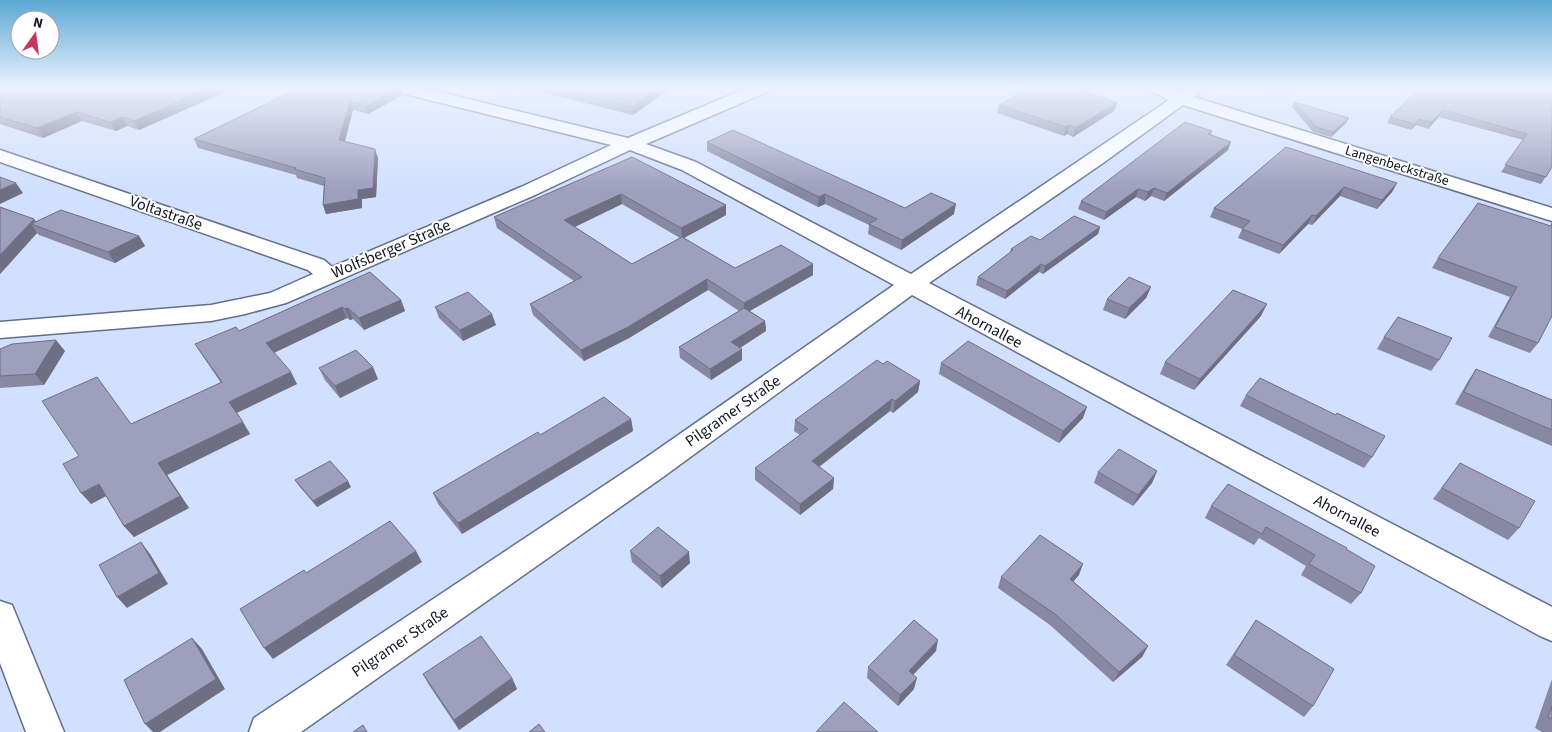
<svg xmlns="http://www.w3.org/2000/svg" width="1552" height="732" viewBox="0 0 1552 732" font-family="'Source Sans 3',sans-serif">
<rect width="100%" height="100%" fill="#d1e0fe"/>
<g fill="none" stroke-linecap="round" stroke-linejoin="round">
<g stroke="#636f8a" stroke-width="3">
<path id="minor" d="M395,88H423L628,138L747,88H769L767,92L646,144L696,162L911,274L1169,100L1152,92L1150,88H1171L1180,92L1185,88H1204L1194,97L1552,208V221L1183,105L1103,163L929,283L1552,607V641L1540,636L912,295L663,477L301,732H249L254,718L641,461L894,285L682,170L630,150L535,195L286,303L245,314L211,321L0,338V322L211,305L270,293L313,274L308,270L0,162V150L324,260L332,267L521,187L611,145L397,92Z
M0,601L12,605L64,732H26L0,663Z"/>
</g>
<use href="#minor" fill="#fff" fill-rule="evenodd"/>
</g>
<path fill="#8888a3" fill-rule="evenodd" d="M0,88H234L139,130L127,126L116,131L82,121L43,138L0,124Z
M299,88L403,95L368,114L353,110L344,141L378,158L376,197L362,199V208L326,214L323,205L324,186L297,178L296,175L198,148L194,139Z
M498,88H513L508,90Z
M525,88H671L633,115Z
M1268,88H1290L1284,93Z
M1404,88H1548L1552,167L1541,184L1501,172L1523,140L1439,117L1428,129L1416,125L1411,130L1387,123L1390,117L1417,91Z
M1089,93L1117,103L1114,111L1073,137L1067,134L1064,136L997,113L999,105Z
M1294,102L1346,123L1331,137L1313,132L1292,107Z
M1212,131L1211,135L1228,150L1164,201L1151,196L1145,201L1136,197L1104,220L1078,209L1081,201Z
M707,142L905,208L954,214L901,250L868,234L869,225L825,204L818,207L707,151Z
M1286,147L1397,183L1392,192L1377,209L1340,196L1312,225L1308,224L1279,254L1238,238L1242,229L1210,217L1214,208Z
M632,157L726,205V215L684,238L735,268L813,264V275L750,311L765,321L766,331L740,348L742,360L711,380L680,358L679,347L739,311L708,290L629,338L584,361L533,315L530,304L574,281L497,228L494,217ZM622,204L680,238L632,264L575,227Z
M34,219L36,222L139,236L145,246L115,263L39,235L37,233L0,274Z
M1550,226L1538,343L1530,353L1488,337L1510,297L1432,268L1438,258Z
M1100,227L1098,234L1043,274L1039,272L1005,299L976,285L978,277L1010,253L1011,249L1040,240Z
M370,272L401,300L405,311L364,330L353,319L350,320L347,318L274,353L297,384L237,413L250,434L167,475L189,508L134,537L124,526L106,496L91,504L131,424L221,383L202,355L195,344L239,331Z
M1151,287L1146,298L1125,319L1103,310L1107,299Z
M435,307L496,325L463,341L439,318Z
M1261,316L1194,390L1160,374L1165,362Z
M1384,337L1439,360L1431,371L1377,349Z
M0,349L65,351L44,385L0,388Z
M941,363L1083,418L1059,443L939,374Z
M883,364L920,381L918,392L893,413L890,411L819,467L834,478L833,489L800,515L755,480V468L800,435L794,431L795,420Z
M319,368L378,379L340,398L325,380Z
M1476,369L1552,400V446L1455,404L1468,381Z
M1246,395L1336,415L1372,457L1364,468L1240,406Z
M631,419L633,431L462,534L438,504L433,493L540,435Z
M1460,463L1519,528L1508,540L1433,499Z
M1157,471L1152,483L1133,506L1094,483L1098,472Z
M295,480L351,487L317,507L299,486Z
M1211,506L1346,549L1361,593L1351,604L1301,575L1306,566L1259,538L1254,545L1205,518Z
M630,551L690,563L662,588L632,562Z
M1079,575L1073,581L1148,646L1142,657L1113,682L1050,625L998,588L1001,577Z
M1256,620L1313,706L1304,717L1226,665Z
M936,651L913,675L914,689L898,706L867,678L868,667Z
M423,674L512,678L517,689L459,730L429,685Z
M1552,679V732H1542L1535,728Z"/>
<path fill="#6f6f84" d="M209,88H234L139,130L134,121Z
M400,88H401L403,95L368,114L366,106Z
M659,88H671L633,115L632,107Z
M1087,88H1090L1089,93L1083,91Z
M1286,88H1290L1284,93Z
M350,102L353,110L343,149L339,140Z
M1117,103L1114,111L1073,137L1075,128Z
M1443,110L1439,117L1428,129L1431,122Z
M77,112L82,121L43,138L37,128Z
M122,117L127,126L116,131L110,122Z
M1349,118L1346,123L1331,137L1333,132Z
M1419,119L1416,125L1411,130L1415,124Z
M1069,125L1067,134L1064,136L1066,127Z
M1231,142L1228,150L1164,201L1167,193Z
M375,149L378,158L376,197L362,199V208L326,214L323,205L358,190Z
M16,183L23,193L0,204V190Z
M1397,183L1392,192L1377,209L1382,200Z
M1344,187L1340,196L1312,225L1316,216Z
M1154,188L1151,196L1145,201L1148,192Z
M1138,189L1136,197L1104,220L1106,212Z
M621,194L622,204L566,231L564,220Z
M825,194V204L818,207L819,197Z
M956,204L954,214L901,250L902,240Z
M726,205V215L682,239L681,228Z
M1312,215L1308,224L1279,254L1283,245Z
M34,219L40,227L31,224L37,233L0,274V255Z
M1100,227L1098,234L1043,274L1045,266Z
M139,236L145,246L115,263L108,252Z
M813,264V275L744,314V303Z
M1041,264L1039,272L1005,299L1007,291Z
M707,279L708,290L629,338L584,361L581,350Z
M1151,287L1146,298L1125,319L1129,308Z
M401,300L405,311L364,330L359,318Z
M1267,304L1261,316L1194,390L1200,379Z
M342,307L347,318L271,354L266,343Z
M348,308L353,319L350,320L345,309Z
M492,314L496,325L463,341L460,330Z
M765,321L766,331L732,353L731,342Z
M56,340L65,351L44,385L35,374Z
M742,349V360L711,380L710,369Z
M373,367L378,379L340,398L335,386Z
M291,372L297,384L236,413L229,402Z
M920,381L918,392L893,413L895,401Z
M892,399L890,411L811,473L812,461Z
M1087,407L1083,418L1059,443L1063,431Z
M631,419L633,431L462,534L458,523Z
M243,422L250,434L167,475L189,508L134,537L124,526L158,463Z
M1157,471L1152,483L1133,506L1138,495Z
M834,478L833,489L800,515V504Z
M348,481L351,487L317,507L313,501Z
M99,484L108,495L91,504L81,493Z
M141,542L150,554L168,584L127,608L117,597Z
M416,551L422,562L273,659L264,648Z
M689,552L690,563L662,588L660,576Z
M1083,564L1079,575L1066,590L1070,579Z
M192,638L202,649L225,689L160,732H153L145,724Z
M938,640L936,651L906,682L909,671Z
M1148,646L1142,657L1113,682L1119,672Z
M512,678L517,689L459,730L454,720Z
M917,678L914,689L898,706L900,695Z"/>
<path fill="#9e9ebd" stroke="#6f6f84" d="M0,88H209L134,121L122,117L110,122L77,112L37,128L0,117Z
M299,88H400L366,106L350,102L339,140L375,149L373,188L358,190V199L323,205L325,178L294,169L296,168L194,139Z
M556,88H659L632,107Z
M1030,88H1087L1083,91L1117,103L1075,128L1069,125L1066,127L999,105Z
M1420,88H1548L1552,89V167L1546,177L1505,165L1527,134L1443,110L1431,122L1419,119L1415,124L1390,117Z
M1294,102L1349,118L1333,132L1316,127Z
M1185,122L1212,131L1208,134L1231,142L1167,193L1154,188L1148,192L1138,189L1106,212L1081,201Z
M733,130L905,208L931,193L956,204L902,240L869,224L877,219L825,194L819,197L707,142Z
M1286,147L1397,183L1382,200L1344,187L1316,216L1312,215L1283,245L1242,229L1250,221L1214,208Z
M632,157L726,205L681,228L621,194L564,220L632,264L682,237L735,268L781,245L813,264L744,303L707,279L628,327L581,350L530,304L582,277L494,217Z
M0,177L16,183L0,190Z
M1478,203L1551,226L1552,223V316L1538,343L1495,327L1517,287L1438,258Z
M0,207L34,219L0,255Z
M61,210L139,236L108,252L31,224Z
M1074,216L1100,227L1045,266L1041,264L1007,291L978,277L1013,250L1011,249L1031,236L1040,240Z
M370,272L401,300L359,318L348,308L345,309L342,307L266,343L291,372L229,402L243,422L158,463L180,496L124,526L99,484L81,493L63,464L79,456L42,401L97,377L131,424L222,382L195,344L236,327L239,331Z
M1129,277L1151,287L1129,308L1107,299Z
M1233,290L1267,304L1200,379L1165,362Z
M468,292L492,314L460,330L435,307Z
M744,308L765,321L731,342L742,349L710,369L679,347Z
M1398,317L1452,338L1439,360L1384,337Z
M56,340L35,374L0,376V349L12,344Z
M968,341L1087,407L1063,431L941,363Z
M356,350L373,367L335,386L319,368Z
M877,360L883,364L887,361L920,381L895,401L892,399L812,461L834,478L800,504L755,468L808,429L795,420Z
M1476,369L1552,400V430L1464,392Z
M1260,378L1336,415L1337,413L1385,436L1372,457L1246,395Z
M604,397L631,419L458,523L433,493L538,432L540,435Z
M1119,449L1157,471L1138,495L1098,472Z
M330,461L348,481L313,501L295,480Z
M1460,463L1535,501L1519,528L1442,488Z
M1228,484L1347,548L1346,549L1375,566L1361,593L1309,564L1315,555L1266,527L1262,534L1211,506Z
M390,521L416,551L264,648L240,609L304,570L306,573Z
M658,527L689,552L660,576L630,551Z
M1040,535L1083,564L1070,579L1148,646L1119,672L1055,614L1001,577Z
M141,542L159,573L117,597L99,565Z
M914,620L938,640L909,671L917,678L900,695L868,667Z
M1256,620L1334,669L1313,706L1234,655Z
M481,636L512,678L454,720L423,674Z
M192,638L216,679L145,724L124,680Z
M844,702L878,732H816Z
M1552,706V719L1548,717Z
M539,724L545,732H529Z
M363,725L367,732H353Z"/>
<linearGradient id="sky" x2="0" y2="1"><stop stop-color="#5ca8d4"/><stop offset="0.46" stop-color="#eaf1ff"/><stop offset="1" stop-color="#eaf1ff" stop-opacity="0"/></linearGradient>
<rect width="1552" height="190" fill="url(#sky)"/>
<g text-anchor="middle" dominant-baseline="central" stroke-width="4" stroke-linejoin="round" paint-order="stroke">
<g font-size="14" fill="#111620" stroke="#fff">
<text transform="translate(1397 166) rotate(17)">Langenbeckstraße</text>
</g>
<g font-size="16" fill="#111620" stroke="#fff">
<text transform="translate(166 213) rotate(19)">Voltastraße</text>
<text transform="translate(391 249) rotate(-23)">Wolfsberger Straße</text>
<text transform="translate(989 327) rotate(28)">Ahornallee</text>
<text transform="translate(733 411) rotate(-35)">Pilgramer Straße</text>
<text transform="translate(1347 516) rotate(28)">Ahornallee</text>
<text transform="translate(400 642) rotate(-34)">Pilgramer Straße</text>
</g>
</g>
<g transform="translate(35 35) rotate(14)"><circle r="24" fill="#ffffff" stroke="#a0a2a6"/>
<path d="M0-4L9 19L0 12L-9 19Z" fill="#c63860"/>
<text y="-8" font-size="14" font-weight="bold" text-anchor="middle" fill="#111620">N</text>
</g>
</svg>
